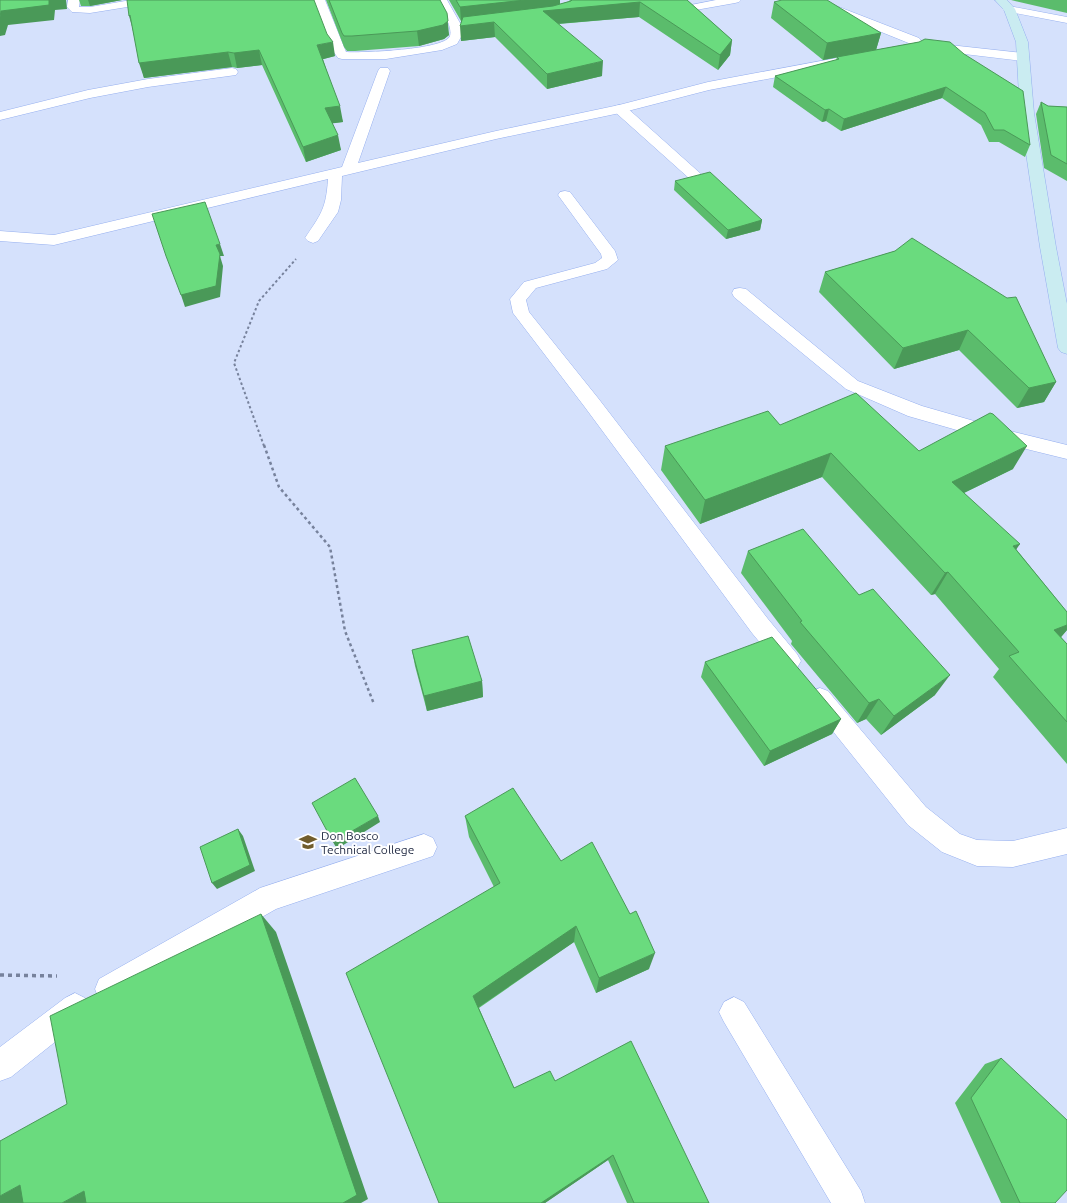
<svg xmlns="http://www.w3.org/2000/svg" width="1067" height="1203" viewBox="0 0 1067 1203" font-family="Ubuntu,sans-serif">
<rect width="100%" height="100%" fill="#d5e1fc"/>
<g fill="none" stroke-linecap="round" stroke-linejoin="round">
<g stroke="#95afef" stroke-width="1">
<path id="lane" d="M620,105L625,106L701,174L703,177L701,180L696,181L691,180L615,112L613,109L615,106Z"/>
</g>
<g stroke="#95afef" stroke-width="1">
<path id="street" d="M68,0H80L79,7H90L131,0H158L156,2L152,3L90,13L72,12L67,7Z
M313,0H325L346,52C361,53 445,50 450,36C453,25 441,10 435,0H447L460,23H474L476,25L474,27L462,30L461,37L457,44L442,50L386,59H342L338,58L331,48Z
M716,0H741L739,2L735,3L690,11L686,10L684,8L686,6Z
M805,0H821L919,38L922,42L1023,53L1027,54L1029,57L1027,60L1023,61L914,48L911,44L807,2Z
M1009,6L1067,17V23L1005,11L1003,9L1005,7Z
M837,58L841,59L843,62L841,65L709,90L620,113L496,139L342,176L341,200L338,212L318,241L313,243L308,241L305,238C321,214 326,209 328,179L54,245L0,241V231L54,235L342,167L378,71L380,68H388L390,71L358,163L496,131L619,105L708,82Z
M232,68L236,69L238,72L236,75L148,87L90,98L0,120V112L88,90L148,79Z
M565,191L570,192L615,251L618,260L607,269L536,288L526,300L529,312L598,398L768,619L797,654L801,661L797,668L789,671L781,668L752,633L584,406L513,313L510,299L524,282L595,263L602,258L601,254L558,195L560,192Z
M740,288L746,289L858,381L922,406L1002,429L1067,445V459L1002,443L908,416L846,389L734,297L732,293L734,289Z
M820,688L828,691L926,807L960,834L977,840L1013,841L1067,828V854L1013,867L977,866L942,852L908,825L812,705L808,698L812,691Z
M424,834L433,838L437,847L433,856L276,909L119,999L109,1003L99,999L95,989L99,979L260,888Z
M75,993L85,998L90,1008L85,1018L11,1077L0,1081V1047L65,998Z
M734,997L744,1002L861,1191L865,1203H831L724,1022L719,1012L724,1002Z"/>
</g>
<g stroke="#95afef" stroke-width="1">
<path id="secondary" d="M995,0H1007L1015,9L1028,42L1034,113L1056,247L1067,304V354L1061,352L1058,348L1040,247L1020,113L1016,42L1004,10Z"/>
</g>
<path stroke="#77829c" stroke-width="2" stroke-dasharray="2.5 2.5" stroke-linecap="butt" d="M264,446L234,363L259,301L296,259"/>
<path stroke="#77829c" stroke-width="2.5" stroke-dasharray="3 3" stroke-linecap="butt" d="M264,445L279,487L330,547L345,631L374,704"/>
<path stroke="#77829c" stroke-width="3.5" stroke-dasharray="4 4" stroke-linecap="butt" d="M0,975L57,976"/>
<use href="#lane" fill="#fff" fill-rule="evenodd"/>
<use href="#street" fill="#fff" fill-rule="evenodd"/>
<use href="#secondary" fill="#caecf1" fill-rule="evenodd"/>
</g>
<path fill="#5bbc6c" d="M79,0H122L90,6H81Z
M326,0H440L449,35L444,39L419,46L355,51H347L344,47Z
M449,0H560V4L570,1L569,0H687L732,40L730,55L718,70L639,17L559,24L602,76L547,89L495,37L461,41V21Z
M1011,0H1067V13Z
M774,2L881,33L876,50L823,60L771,18Z
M132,27L335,56L323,59L343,122L332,123L341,150L306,162L262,65L237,68L232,67L144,78Z
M919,42L1030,145L1025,157L999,142H989L981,125L942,98L841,131L826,121L822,122L773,87L775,76L836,60L837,57Z
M1041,102L1048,106L1067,107V181L1044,168L1036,114Z
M675,181L762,220L760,230L726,239L674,190Z
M895,251L1056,382L1044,402L1017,408L959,350L894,369L819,292L825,272Z
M780,425L919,451L1013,469L964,493L1016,549L1067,612V630L1061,637L1067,644V764L993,677L999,669L935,594L931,595L822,477L700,524L661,470L665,446Z
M748,551L935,695L881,735L866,719L857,723L791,644L792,641L741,573Z
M412,650L482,681L483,697L427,711L415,666Z
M705,662L841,719L832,734L764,766L701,677Z
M465,816L561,861L649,969L596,993L574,942L479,1008L514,1088L555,1081L709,1203H627L608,1160L545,1203H439L494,887L469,837Z
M1001,1058L1055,1203H1001L955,1103L985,1064Z"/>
<path fill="#4a9958" d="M49,0H66L67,9L55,10L54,20L8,25L5,35L0,36V17L1,11Z
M88,0H122L90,6Z
M525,0H560V7L640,2L639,17L543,25V12L461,21L460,7Z
M447,13L449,35L444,39L419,46L417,31Z
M130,15L133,30L129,16Z
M494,22L495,37L461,41L460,26Z
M881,33L876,50L823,60L827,43Z
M732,40L730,55L718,70L720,55Z
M333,42L335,56L320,60L317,45Z
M259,50L262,65L237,68L234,53Z
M228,52L232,67L144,78L139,63Z
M603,61L602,76L547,89V74Z
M946,87L942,98L841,131L844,119Z
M340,106L343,122L328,124L325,108Z
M829,109L826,121L822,122L825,110Z
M338,135L341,150L306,162L303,147Z
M762,220L760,230L726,239L728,230Z
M220,244L224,256H220L223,266L220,297L185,307L181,295L216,245Z
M968,330L959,350L894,369L903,348Z
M1056,382L1044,402L1017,408L1029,388Z
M1027,446L1013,469L939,505L952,482Z
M831,453L822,477L700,524L705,500Z
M1020,544L1004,567L1013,546Z
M948,572L935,594L931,595L945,573Z
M1067,625V630L1056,643L1054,630Z
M950,675L935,695L881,735L894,716Z
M482,681L483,697L427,711L424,696Z
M879,699L866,719L857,723L869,703Z
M841,719L832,734L764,766L770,751Z
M378,816L380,822L337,849L333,842Z
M238,829L243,836L255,871L217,889L212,883Z
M261,914L276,932L368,1199L361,1203H343Z
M576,926L574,942L476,1009L473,996Z
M655,953L649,969L596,993L599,978Z
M613,1155L608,1160L545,1203H541Z
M20,1185L28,1203H0V1196Z
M84,1191L98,1203H62Z"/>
<path fill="#6adb7e" stroke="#4a9958" d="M0,0H49V5L1,11L0,17Z
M127,0H314L327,34L333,42L317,45L340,106L325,108L338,135L303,147L259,50L234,53L228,52L139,63L130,15L129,16Z
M329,0H440L447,13L448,21L443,25L417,31L352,36H344L342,33Z
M456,0H525L460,7Z
M572,0H687L732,40L720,55L640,2L543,11L603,61L547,74L494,22L460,26L463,17L553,6L571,1Z
M782,0H827L881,33L827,43L774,2Z
M925,39L950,42L964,54L1023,91L1030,145L1004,130H994L985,113L946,87L844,119L829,109L825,110L775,76L839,59L837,57L919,42Z
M1041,102L1048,106L1067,107V164L1051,155Z
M710,172L762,220L728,230L675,181Z
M205,202L220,244L216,245L220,254L216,286L181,295L166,256L152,214Z
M912,238L1007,298L1016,297L1056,382L1029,388L968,330L903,348L825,272L895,251Z
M856,393L919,451L990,413L993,414L1027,446L952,482L1020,544L1013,546L1067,612V625L1054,630L1067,644V722L1009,656L1019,652L948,572L945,573L831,453L705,500L665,446L768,411L780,425Z
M803,529L859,595L873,589L950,675L894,716L879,699L869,703L800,622L802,621L748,551Z
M468,636L482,681L424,696L412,650Z
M772,637L841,719L770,751L705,662Z
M355,778L378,816L333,842L312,803Z
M513,788L561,861L592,842L630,914L636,911L655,953L599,978L576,926L473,996L514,1088L550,1071L555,1081L631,1041L709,1203H634L613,1155L541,1203H439L346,973L500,883L465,816Z
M238,829L250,865L212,883L200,847Z
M261,914L357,1195L343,1203H86L84,1191L62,1203H23L20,1185L0,1196V1141L67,1104L50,1016Z
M1001,1058L1067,1120V1190L1055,1203H1020L971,1098Z"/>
<defs>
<g id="school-bare" transform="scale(1.38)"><path d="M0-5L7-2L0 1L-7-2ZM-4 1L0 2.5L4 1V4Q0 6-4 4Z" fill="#715d2c" stroke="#fff" stroke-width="2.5" paint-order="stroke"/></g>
</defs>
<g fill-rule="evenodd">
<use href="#school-bare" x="308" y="842"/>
</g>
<g text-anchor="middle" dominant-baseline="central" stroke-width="4" stroke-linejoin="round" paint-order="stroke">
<g font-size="12" fill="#1d263f" stroke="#fff" text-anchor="start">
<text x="321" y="835">Don Bosco<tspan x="321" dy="14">Technical College</tspan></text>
</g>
</g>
</svg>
